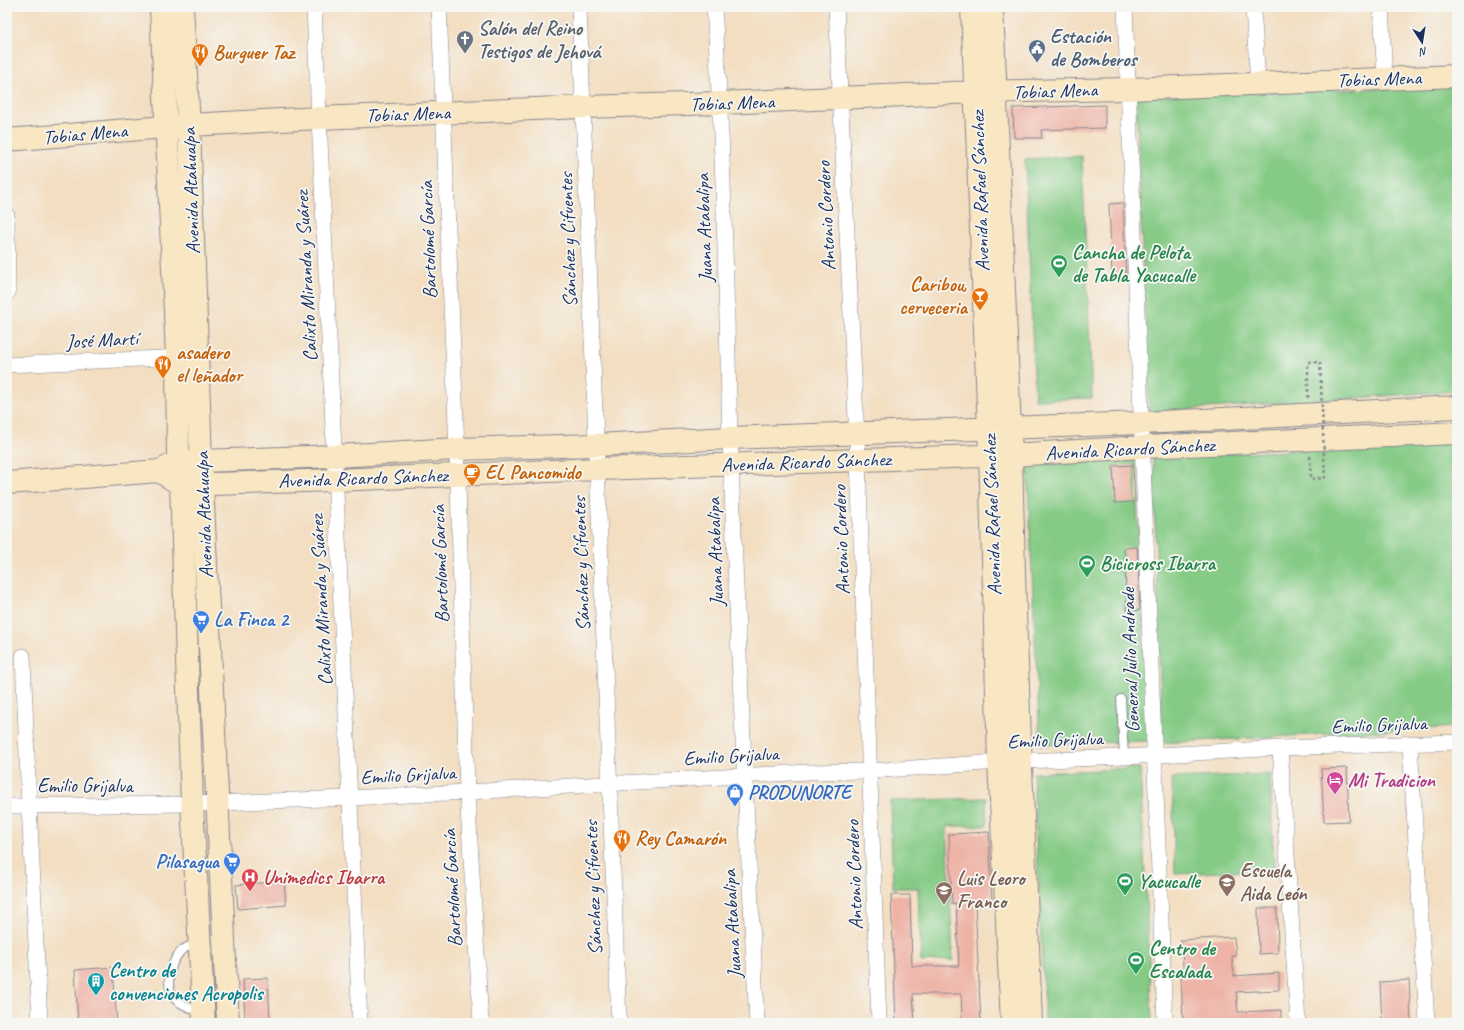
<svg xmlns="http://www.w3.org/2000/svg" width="1464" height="1030" viewBox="0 0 1464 1030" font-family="Caveat,sans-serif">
<rect width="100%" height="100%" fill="#f6f6f2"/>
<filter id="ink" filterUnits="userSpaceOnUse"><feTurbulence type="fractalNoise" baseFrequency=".025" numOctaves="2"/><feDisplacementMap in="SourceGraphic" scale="8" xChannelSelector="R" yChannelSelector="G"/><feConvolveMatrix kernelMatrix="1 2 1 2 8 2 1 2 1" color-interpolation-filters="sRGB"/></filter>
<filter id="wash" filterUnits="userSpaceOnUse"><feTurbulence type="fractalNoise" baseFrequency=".012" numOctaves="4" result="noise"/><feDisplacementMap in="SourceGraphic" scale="16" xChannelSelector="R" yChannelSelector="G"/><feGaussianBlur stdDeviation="0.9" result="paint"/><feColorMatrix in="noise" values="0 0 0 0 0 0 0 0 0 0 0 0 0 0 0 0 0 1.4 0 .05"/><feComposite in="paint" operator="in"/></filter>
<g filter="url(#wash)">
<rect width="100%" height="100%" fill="#f3dec1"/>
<path fill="#85cb85" stroke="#507d72" d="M1457,86V391L1149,412L1136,97Z
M1082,156L1092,398L1035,400L1025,159Z
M1457,443V727L1162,743L1153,457Z
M1135,460L1148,741L1040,745L1027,465Z
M1140,768L1152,1023H1045L1033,773Z
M1270,774L1274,870L1175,874L1172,778Z
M986,798L987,826H947L953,960L921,962L918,888H893L890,801Z"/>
<g id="blocks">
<path fill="#eeb2a6" d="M1105,105V128L1041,130L1042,138H1014L1013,108Z
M1123,203L1126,276H1112L1109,204Z
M1133,465L1135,502L1115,503L1113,466Z
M1137,547L1140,610L1127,611L1124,548Z
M1347,768L1349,821L1324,822L1321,769Z
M989,832L992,902L975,903L981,1023H962L961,994H913L915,1023H896L891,895H910L912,966H959L956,903L952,904L949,834Z
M284,881L286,905L238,909L236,885Z
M1258,908H1277L1278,953L1259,954Z
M1234,937L1236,956H1232L1234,976L1279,973V990L1236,992L1238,1012L1281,1010V1023H1183L1181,977H1184L1181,940Z
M113,967L117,1023H78L75,970Z
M268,978L270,1020L245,1021L243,979Z
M1409,980L1411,1023H1382L1380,982Z"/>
</g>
</g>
<g filter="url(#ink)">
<use href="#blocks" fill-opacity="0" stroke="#878690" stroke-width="1"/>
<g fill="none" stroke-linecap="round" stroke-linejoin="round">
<g stroke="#878690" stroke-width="10">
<path id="lane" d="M1121,699L1124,757
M199,945C196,946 190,946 187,947C171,955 163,985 175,999C182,1006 193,1009 203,1013"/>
</g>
<g stroke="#878690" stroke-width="16">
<path id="street" d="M314,7L360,1023
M439,7L457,449L467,792L481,1023
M579,7L619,1023
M714,7C724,150 726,293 730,436C737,632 747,827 757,1023
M836,7L858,460L879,1023
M1125,7L1165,1023
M1253,7L1258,84
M1381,7L1385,79
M7,215L8,292
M7,365L185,357
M23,656L29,805L40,1023
M1410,744L1427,1023
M1280,748L1298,1023
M7,806L192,804L350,798L467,792L808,772L870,771L999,762L1124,757L1280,748L1457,742"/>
</g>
<g stroke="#878690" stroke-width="24">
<path id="secondary" d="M161,7L177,357L178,462L181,485L192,804L204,1023
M182,7L189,125L201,461L228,1023
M972,7L990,455L999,762L1012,1023
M992,7L1011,455L1015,611L1031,1023
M7,140L189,125L319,118L583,107L721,103L976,92L1128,89L1457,76
M159,471L181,485L335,480L598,469L1011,455L1143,447L1457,433
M7,483L159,471L178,462L335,456L457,449L596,445L730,438L1142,423L1457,407"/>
</g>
<path stroke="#878690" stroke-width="2.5" stroke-dasharray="3 3" stroke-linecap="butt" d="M1308,398V362H1320
M1310,456L1311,479L1325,478"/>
<use href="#lane" stroke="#fff" stroke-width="8"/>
<use href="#street" stroke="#fff" stroke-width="15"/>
<use href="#secondary" stroke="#f9e7c3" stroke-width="22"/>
<path stroke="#878690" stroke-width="2.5" stroke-dasharray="3 3" stroke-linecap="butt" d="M1320,362L1325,478"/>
</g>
</g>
<defs>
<g id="church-pin" transform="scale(0.9)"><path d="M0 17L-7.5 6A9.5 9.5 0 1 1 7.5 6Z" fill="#6b7280" stroke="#f6f6f2"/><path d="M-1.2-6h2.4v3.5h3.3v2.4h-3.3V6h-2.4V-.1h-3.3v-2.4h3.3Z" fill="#fff"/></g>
<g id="civic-pin" transform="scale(0.9)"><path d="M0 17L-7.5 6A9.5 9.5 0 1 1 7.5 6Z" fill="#5c6f8a" stroke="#f6f6f2"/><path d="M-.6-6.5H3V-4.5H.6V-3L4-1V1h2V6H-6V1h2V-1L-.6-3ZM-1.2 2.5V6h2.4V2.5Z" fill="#fff"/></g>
<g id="restaurant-pin" transform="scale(0.9)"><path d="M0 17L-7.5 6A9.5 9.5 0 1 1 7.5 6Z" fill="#e8710a" stroke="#f6f6f2"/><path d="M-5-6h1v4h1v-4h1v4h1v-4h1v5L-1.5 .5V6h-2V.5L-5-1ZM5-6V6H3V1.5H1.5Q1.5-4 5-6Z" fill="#fff"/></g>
<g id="stadium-pin" transform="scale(0.9)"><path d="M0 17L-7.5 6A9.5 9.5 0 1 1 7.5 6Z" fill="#2e9e5b" stroke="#f6f6f2"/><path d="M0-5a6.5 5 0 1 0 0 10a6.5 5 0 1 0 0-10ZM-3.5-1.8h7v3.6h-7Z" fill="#fff"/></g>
<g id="bar-pin" transform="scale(0.9)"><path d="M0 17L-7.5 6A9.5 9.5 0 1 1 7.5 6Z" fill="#e8710a" stroke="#f6f6f2"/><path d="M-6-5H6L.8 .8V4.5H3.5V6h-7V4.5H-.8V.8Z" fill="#fff"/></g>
<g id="cafe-pin" transform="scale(0.9)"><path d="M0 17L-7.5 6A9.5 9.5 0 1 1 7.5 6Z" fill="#e8710a" stroke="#f6f6f2"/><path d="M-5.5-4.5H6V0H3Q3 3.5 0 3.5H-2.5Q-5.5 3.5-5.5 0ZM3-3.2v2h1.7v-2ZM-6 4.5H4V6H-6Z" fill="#fff"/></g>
<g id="supermarket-pin" transform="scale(0.9)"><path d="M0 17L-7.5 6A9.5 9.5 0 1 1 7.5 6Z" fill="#3f7fe0" stroke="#f6f6f2"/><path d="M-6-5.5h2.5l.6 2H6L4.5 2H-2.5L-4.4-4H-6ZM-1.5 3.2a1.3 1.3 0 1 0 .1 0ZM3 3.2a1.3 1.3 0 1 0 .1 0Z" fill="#fff"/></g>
<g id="hotel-pin" transform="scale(0.9)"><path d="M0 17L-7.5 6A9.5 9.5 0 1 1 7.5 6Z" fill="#d1479c" stroke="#f6f6f2"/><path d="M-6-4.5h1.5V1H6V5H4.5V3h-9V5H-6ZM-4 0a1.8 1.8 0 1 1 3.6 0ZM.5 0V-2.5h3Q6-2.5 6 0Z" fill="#fff"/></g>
<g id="shop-pin" transform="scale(0.9)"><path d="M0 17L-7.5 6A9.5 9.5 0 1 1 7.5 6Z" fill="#3f7fe0" stroke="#f6f6f2"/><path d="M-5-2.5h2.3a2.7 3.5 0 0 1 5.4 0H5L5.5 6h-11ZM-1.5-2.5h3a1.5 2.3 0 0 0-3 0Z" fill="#fff"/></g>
<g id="hospital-pin" transform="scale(0.9)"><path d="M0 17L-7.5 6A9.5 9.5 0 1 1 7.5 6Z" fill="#e0444e" stroke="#f6f6f2"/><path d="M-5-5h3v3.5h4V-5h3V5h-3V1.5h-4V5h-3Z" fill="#fff"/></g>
<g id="school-pin" transform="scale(0.9)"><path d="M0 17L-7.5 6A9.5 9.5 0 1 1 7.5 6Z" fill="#8d6e63" stroke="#f6f6f2"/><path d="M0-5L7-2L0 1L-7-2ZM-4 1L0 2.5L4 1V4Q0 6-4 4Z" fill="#fff"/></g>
<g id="building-pin" transform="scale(0.9)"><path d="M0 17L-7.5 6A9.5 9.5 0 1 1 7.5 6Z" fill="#0f9aa8" stroke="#f6f6f2"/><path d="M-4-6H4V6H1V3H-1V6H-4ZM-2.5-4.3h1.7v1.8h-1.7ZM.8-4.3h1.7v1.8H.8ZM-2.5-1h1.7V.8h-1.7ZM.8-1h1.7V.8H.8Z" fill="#fff"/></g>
</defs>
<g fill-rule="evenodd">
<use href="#church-pin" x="465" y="39"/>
<use href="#civic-pin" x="1037" y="48"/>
<use href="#restaurant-pin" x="200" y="52"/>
<use href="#stadium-pin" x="1059" y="263"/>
<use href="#bar-pin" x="980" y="296"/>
<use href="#restaurant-pin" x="163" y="364"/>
<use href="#cafe-pin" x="472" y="472"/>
<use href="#stadium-pin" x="1087" y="563"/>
<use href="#supermarket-pin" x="201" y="619"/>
<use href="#hotel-pin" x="1335" y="780"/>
<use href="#shop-pin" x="735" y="792"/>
<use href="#restaurant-pin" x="622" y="838"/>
<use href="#supermarket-pin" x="232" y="861"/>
<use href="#hospital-pin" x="250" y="877"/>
<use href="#stadium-pin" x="1125" y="881"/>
<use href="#school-pin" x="1227" y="882"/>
<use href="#school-pin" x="944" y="890"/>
<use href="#stadium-pin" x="1136" y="960"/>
<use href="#building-pin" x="96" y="981"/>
</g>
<g text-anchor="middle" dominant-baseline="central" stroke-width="3.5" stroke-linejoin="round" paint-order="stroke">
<g font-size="20" font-weight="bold" fill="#5b616d" stroke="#f6f6f2" text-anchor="start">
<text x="478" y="28">Salón del Reino<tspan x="478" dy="23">Testigos de Jehová</tspan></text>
</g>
<g font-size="20" font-weight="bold" fill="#4e5e75" stroke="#f6f6f2" text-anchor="start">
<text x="1050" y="36">Estación<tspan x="1050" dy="23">de Bomberos</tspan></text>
</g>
<g font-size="20" font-weight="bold" fill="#c56008" stroke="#f6f6f2" text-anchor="start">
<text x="213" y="52">Burguer Taz</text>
<text x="967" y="284" text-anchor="end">Caribou,<tspan x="967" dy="23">cerveceria</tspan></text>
<text x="176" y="352">asadero<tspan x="176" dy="23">el leñador</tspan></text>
<text x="485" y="472">EL Pancomido</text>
<text x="635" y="838">Rey Camarón</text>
</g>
<g font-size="20" fill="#1b2f5e" stroke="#f6f6f2">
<text transform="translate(1379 79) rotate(-2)">Tobias Mena</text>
<text transform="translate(1055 91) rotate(-2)">Tobias Mena</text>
<text transform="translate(732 103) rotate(-2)">Tobias Mena</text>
<text transform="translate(408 114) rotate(-2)">Tobias Mena</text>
<text transform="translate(85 134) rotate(-5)">Tobias Mena</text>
<text transform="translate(191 191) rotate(-92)">Avenida Atahualpa</text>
<text transform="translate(980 191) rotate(-92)">Avenida Rafael Sánchez</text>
<text transform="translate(826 216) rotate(-93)">Antonio Cordero</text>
<text transform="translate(704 228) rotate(-92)">Juana Atabalipa</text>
<text transform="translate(428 240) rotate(-92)">Bartolomé García</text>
<text transform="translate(568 240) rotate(-92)">Sánchez y Cifuentes</text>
<text transform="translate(306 276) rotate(-93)">Calixto Miranda y Suárez</text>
<text transform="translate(102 340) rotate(-3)">José Martí</text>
<text transform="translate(1130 449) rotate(-3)">Avenida Ricardo Sánchez</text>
<text transform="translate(806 462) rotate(-2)">Avenida Ricardo Sánchez</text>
<text transform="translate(363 478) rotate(-2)">Avenida Ricardo Sánchez</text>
<text transform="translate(204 515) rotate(-92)">Avenida Atahualpa</text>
<text transform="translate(992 515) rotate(-92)">Avenida Rafael Sánchez</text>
<text transform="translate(841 540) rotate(-92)">Antonio Cordero</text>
<text transform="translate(715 552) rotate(-92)">Juana Atabalipa</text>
<text transform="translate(440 564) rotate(-92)">Bartolomé García</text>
<text transform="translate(581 564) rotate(-92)">Sánchez y Cifuentes</text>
<text transform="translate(321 600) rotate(-93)">Calixto Miranda y Suárez</text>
<text transform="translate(1130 660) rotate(-92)">General Julio Andrade</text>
<text transform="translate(1379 725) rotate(-2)">Emilio Grijalva</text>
<text transform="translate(1055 740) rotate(-2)">Emilio Grijalva</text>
<text transform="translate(731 756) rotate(-3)">Emilio Grijalva</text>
<text transform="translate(408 775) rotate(-3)">Emilio Grijalva</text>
<text x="85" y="785">Emilio Grijalva</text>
<text transform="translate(854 875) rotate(-92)">Antonio Cordero</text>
<text transform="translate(452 888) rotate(-93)">Bartolomé García</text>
<text transform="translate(593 888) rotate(-92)">Sánchez y Cifuentes</text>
<text transform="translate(732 924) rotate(-93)">Juana Atabalipa</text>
</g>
<g font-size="20" font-weight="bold" fill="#27864d" stroke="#f6f6f2" text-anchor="start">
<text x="1072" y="252">Cancha de Pelota<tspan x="1072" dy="23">de Tabla Yacucalle</tspan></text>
<text x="1100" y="563">Bicicross Ibarra</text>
<text x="1138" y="881">Yacucalle</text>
<text x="1149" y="948">Centro de<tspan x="1149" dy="23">Escalada</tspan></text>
</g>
<g font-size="20" font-weight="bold" fill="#366cbe" stroke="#f6f6f2" text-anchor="start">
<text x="214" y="619">La Finca 2</text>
<text x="748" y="792">PRODUNORTE</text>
<text x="219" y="861" text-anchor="end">Pilasagua</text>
</g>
<g font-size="20" font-weight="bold" fill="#b23c85" stroke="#f6f6f2" text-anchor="start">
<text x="1348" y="780">Mi Tradicion</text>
</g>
<g font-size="20" font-weight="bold" fill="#785e54" stroke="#f6f6f2" text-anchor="start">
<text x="1240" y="870">Escuela<tspan x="1240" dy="23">Aida León</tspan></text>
<text x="957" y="878">Luis Leoro<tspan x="957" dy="23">Franco</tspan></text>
</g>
<g font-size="20" font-weight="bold" fill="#be3a42" stroke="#f6f6f2" text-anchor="start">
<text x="263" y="877">Unimedics Ibarra</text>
</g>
<g font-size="20" font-weight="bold" fill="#0d838f" stroke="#f6f6f2" text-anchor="start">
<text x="109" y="970">Centro de<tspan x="109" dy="23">convenciones Acropolis</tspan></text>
</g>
</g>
<rect width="1464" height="1030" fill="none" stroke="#f6f6f2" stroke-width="24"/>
<g transform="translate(1422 42) rotate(168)" stroke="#f6f6f2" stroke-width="3" paint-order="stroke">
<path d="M0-3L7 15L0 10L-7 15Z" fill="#1b2f5e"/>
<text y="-6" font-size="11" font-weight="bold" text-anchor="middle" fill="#1b2f5e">N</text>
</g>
</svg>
